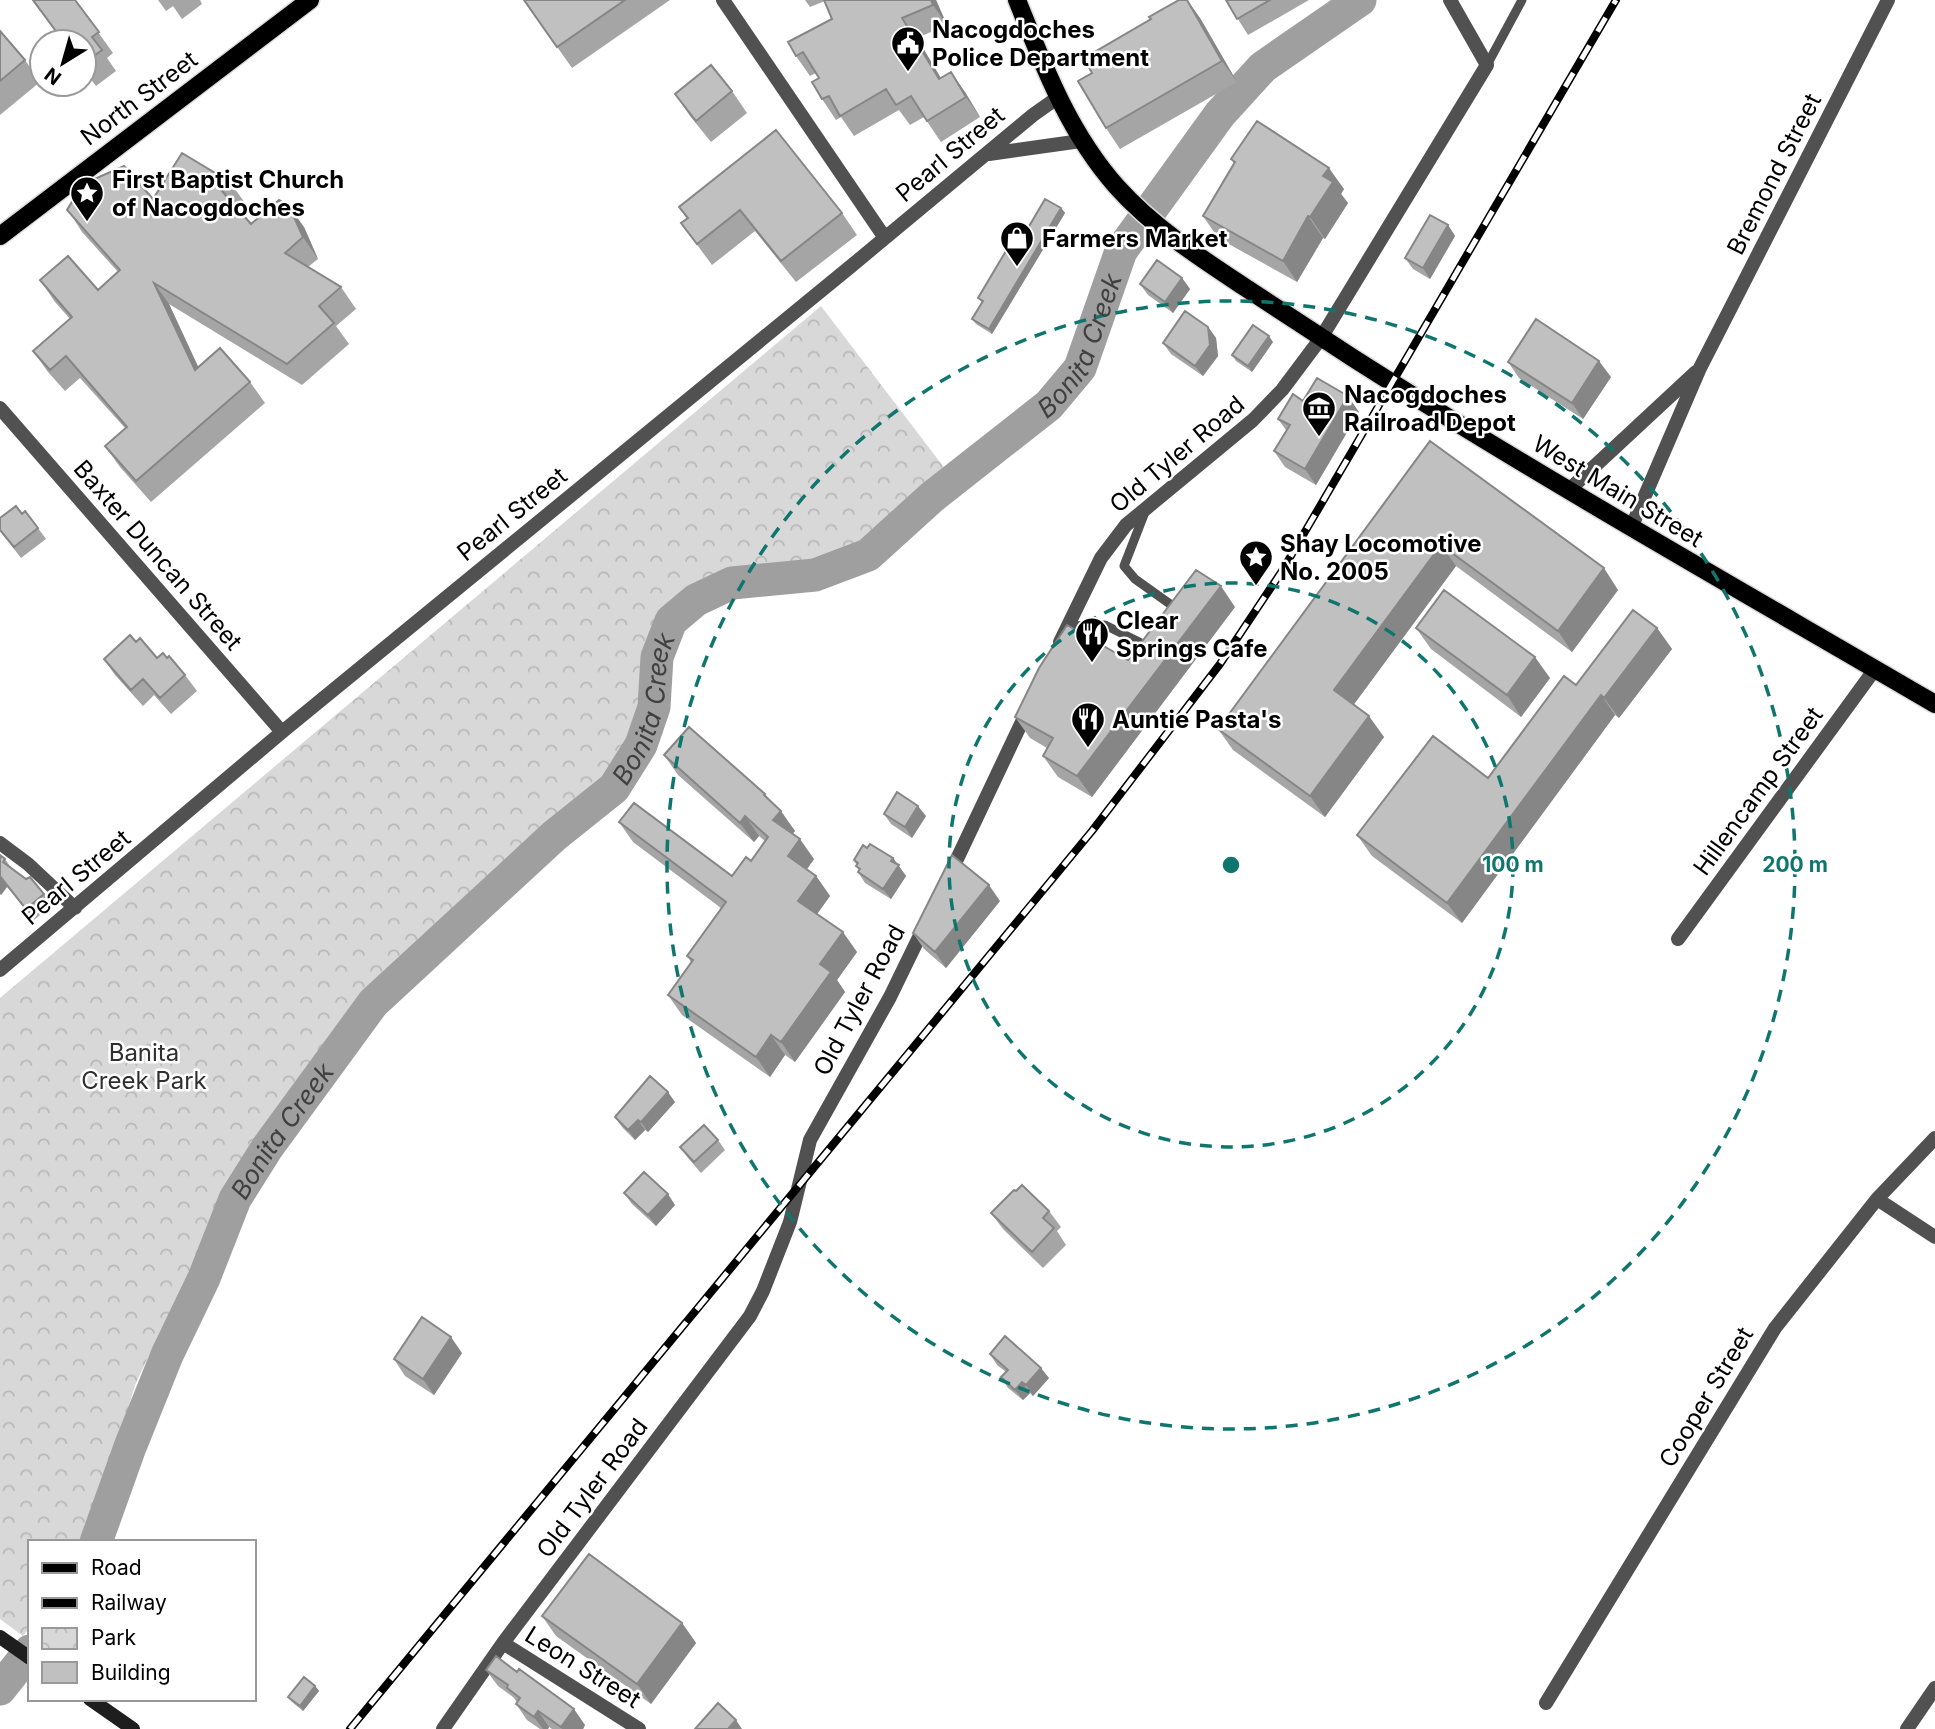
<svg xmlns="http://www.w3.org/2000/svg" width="1935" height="1729" viewBox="0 0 1935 1729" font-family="Inter,sans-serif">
<defs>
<pattern id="park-crowns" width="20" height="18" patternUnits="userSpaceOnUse" patternTransform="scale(1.75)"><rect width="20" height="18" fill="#d8d8d8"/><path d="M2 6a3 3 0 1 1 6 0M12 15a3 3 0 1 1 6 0" fill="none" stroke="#b8b8b8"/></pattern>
</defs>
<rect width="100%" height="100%" fill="#fff"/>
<path fill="url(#park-crowns)" d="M821,306L949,474L865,553L814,571L732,578L694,596L666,618L651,656L646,708L635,741L607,781L367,997L280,1120L227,1201L198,1273L161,1330L135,1385L95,1525L86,1542H30V1627L23,1636L0,1619V998Z"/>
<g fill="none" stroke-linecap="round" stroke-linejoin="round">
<g stroke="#9f9f9f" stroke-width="33">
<path id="s1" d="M96,1542L130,1447L167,1355L204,1278L235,1199L267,1148L373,1003L554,836L614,788L641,745L654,707L657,657L671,621L696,600L732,583L815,575L868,555L932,497L1049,405L1080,368L1121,251L1220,114L1263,67L1360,0"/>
<path d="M0,1689L30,1651"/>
</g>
<g stroke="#dbdbdb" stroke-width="21">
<path id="primary" d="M1017,0C1044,67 1069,133 1117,187C1153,227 1199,257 1243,286C1280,310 1316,334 1353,358C1543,479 1740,590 1935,704
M0,236L310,0"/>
</g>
<path stroke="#515151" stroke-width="9" d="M1487,65L1522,0
M1145,512L1124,566L1135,579L1177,609
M1067,626L1105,625L1151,648"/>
<path stroke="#515151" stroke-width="14" d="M723,0L885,238
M989,154L1081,141
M0,408L282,732
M1569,490L1696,372
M1631,528L1700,368L1888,0
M1060,642L1101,558L1126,525L1253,420L1282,390L1321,338L1487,65L1450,0
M0,843L28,864L75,908
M949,876L1029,707
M1678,939L1875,669
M0,970L282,732L850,267L1033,115L1057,98
M1877,1199L1935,1237
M503,1643L639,1729
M1546,1703L1775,1328L1877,1199L1935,1138
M443,1729L503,1643L750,1316L763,1291L790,1222L810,1140L890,997L925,925
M1907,1729L1935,1688"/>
<path stroke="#1e1e1e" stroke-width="14" d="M0,1637L30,1658
M90,1699L133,1729"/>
<use href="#primary" stroke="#000" stroke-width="18"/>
<g stroke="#000" stroke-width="8">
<path id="rail" d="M350,1729L1092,831L1220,664L1282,571L1616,0"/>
</g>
<use href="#rail" stroke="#fff" stroke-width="5" stroke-dasharray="16" stroke-linecap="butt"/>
</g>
<path fill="#a5a5a5" d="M32,0H75L113,53L107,58L116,71L96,86L84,70V42H63Z
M158,0H200L202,4L182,19L173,6L166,11Z
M524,0H670L572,68Z
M805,0H936L947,25L917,38L941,78L965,92L980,117L941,142L924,117L910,125L899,110L854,136L841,117L836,120L822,99L819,78L816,73L810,76L796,56L832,19L825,1L810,7Z
M1187,0L1200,18L1237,82L1120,149L1106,128L1092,73L1096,59Z
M1226,0H1309L1248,35Z
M0,31L25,60L40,82L0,115Z
M732,91L747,113L711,142L690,116L675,94Z
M1231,159L1344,189L1341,194L1348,203L1325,239L1323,238L1297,282L1218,238L1203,216L1234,163Z
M230,182L245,203L238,209L251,224L304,227L318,259L308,267L341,287L356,309L336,326L349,344L302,385L169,304L198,367L250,382L265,403L151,502L120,467L105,446L125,428L80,378L65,391L48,372L33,351L70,319L55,302L40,280L98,290L118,272L82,232L68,210L153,199Z
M679,207L842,213L857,235L796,282L755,231L712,265L681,223L687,219Z
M1061,208L1065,213L992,334L976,324L972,319L982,303L978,298L1028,228Z
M1448,225L1455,236L1430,279L1413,269L1405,258Z
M1182,278L1190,289L1173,313L1148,295L1140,284Z
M1208,327L1216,338L1218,356L1203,376L1171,354L1163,343Z
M1273,342L1252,372L1236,361L1232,355Z
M1508,362L1611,377L1583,419L1519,378Z
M1303,401L1359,412L1316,485L1285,467L1274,451L1286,430L1278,419Z
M1430,441L1618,590L1572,652L1456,566L1354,704L1384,737L1325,817L1233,750L1218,729Z
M22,514L38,528L46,539L21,558L0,531V518Z
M1235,607L1092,797L1058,777L1043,756L1047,748L1030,738L1015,717Z
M1416,628L1550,678L1521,717L1431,649Z
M1657,628L1672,649L1619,718L1615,715L1462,923L1372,856L1357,835L1488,778L1576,685Z
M136,642L157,658H167L185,675L197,691L171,714L154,695L143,706L115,675L104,659Z
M664,755L765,794L795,831L792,834L814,859L807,869L816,876L830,896L817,914L857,952L837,980L845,992L795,1062L785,1055L770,1077L682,1015L668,995L691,962L687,956L721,908L633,842L619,822L732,876L751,861L765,841L759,836L754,842L678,775Z
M884,814L926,816L912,838L891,824Z
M867,848L893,858L906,876L891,899L865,883L858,872L859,870L854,860Z
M0,855L5,859L12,869L44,894L52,905L34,920L7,887L1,895L0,894Z
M1000,901L946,968L924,949L913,933Z
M675,1102L648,1132L645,1130L635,1140L622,1127L615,1117Z
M718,1140L725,1150L701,1173L688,1158L680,1147Z
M624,1193L675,1205L656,1226L632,1204Z
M1049,1211L1061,1227L1057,1231L1066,1245L1043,1268L1003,1229L991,1213Z
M462,1353L434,1395L405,1376L394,1359Z
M990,1354L1049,1378L1033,1396L1030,1393L1023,1400L1008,1388L1001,1377L1006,1372L997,1365Z
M542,1616L682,1623L696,1643L651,1704L556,1636Z
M486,1670L585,1725L583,1729H552L549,1727L548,1729H540L527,1720L516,1704L517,1702L513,1697L498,1686Z
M315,1686L319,1691L303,1711L292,1702L288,1697Z"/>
<path fill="#868686" d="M931,0H936L947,25L933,5Z
M1187,0L1200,18L1237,82L1222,61Z
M902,18L917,38L953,99L939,79Z
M951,72L965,92L980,117L966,97Z
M1329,168L1344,189L1341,194L1348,203L1325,239L1310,217L1323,176Z
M289,206L304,227L318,259L303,237Z
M1061,208L1065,213L992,334L989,329Z
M1308,216L1323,238L1297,282L1283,261Z
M1448,225L1455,236L1430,279L1423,268Z
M1182,278L1190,289L1173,313L1165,302Z
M154,283L169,304L210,392L195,370Z
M1208,327L1216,338L1218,356L1203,376L1195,366Z
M1269,336L1273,342L1252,372L1248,366Z
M1599,361L1611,377L1583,419L1572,403Z
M1348,396L1359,412L1316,485L1305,469Z
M1441,545L1456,566L1349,711L1334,690Z
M1604,568L1618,590L1572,652L1558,631Z
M1221,586L1235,607L1092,797L1077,776Z
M1657,628L1672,649L1619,718L1604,698Z
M1535,657L1550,678L1521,717L1507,695Z
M1601,695L1615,715L1462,923L1447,903Z
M1369,716L1384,737L1325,817L1310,796Z
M918,806L926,816L912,838L905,827Z
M781,811L795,831L787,840L773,820Z
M745,816L759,836L754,842L740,823Z
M800,839L814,859L802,876L788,856Z
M893,858L906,876L891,899L883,889Z
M0,876L7,887L1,895L0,893Z
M816,876L830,896L812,921L798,901Z
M989,885L1000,901L946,968L935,952Z
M843,932L857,952L837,980L845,992L795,1062L781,1042L820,964Z
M771,1035L785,1055L770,1077L756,1057Z
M668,1092L675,1102L648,1132L641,1122Z
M638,1120L645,1130L635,1140L628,1130Z
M668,1194L675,1205L656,1226L648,1215Z
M451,1337L462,1353L434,1395L423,1379Z
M1041,1368L1049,1378L1033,1396L1026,1385Z
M1022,1382L1030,1393L1023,1400L1015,1390Z
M682,1623L696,1643L651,1704L637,1684Z
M315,1686L319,1691L303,1711L300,1706Z
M574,1709L585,1725L583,1729H562L561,1727Z
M538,1711L549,1727L548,1729H543L534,1717Z
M736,1720L742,1729H728Z"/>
<path fill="#c0c0c0" stroke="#868686" stroke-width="2" d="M33,0H75L99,32L92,37L102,50L84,63V42H64Z
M524,0H625L557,47Z
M824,0H931L933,5L902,18L939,79L951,72L966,97L927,121L911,96L896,105L886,89L840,116L829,96L822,99L812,82L819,78L803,52L796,56L788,42L832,19Z
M1179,0H1187L1222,61L1106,128L1078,81L1092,73L1087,64L1096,59L1093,53L1151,19L1149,17Z
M1226,0H1270L1237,19Z
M0,31L25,60L0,81Z
M711,65L732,91L696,121L675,94Z
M1257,121L1329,168L1323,176L1333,182L1310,217L1308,216L1283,261L1203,216L1235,162L1231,159Z
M776,130L842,213L781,261L740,210L697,244L681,223L688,218L679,207Z
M182,153L230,182L221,190L251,224L279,200L289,206L303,237L285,253L341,287L319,306L334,323L287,364L154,283L195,370L220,348L250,382L136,481L105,446L127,427L66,356L50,370L33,351L72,317L40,280L68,256L98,290L120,270L67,210L83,184L124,166L153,199Z
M1045,199L1061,208L989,329L972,319L983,301L978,298L1022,224L1028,228Z
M1430,215L1448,225L1423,268L1405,258Z
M1157,260L1182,278L1165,302L1140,284Z
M1185,311L1208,327L1210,345L1195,366L1163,343Z
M1536,319L1599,361L1572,403L1508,362Z
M1253,325L1269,336L1248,366L1232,355Z
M1317,378L1348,396L1305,469L1274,451L1290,425L1278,419L1293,394L1303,401Z
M1430,441L1604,568L1558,631L1441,545L1334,690L1369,716L1310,796L1218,729Z
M16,506L22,514L25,511L38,528L14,547L0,530V518Z
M1196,570L1221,586L1077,776L1043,756L1053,738L1015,717L1039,668L1067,625L1128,660Z
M1444,590L1535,657L1507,695L1416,628Z
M1633,610L1657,628L1604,698L1601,695L1447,903L1357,835L1433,736L1488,778L1564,676L1576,685Z
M130,635L136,642L140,638L157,658L163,653L167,658L169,656L185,675L160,698L143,679L131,690L104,659Z
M689,727L765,794L764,795L781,811L773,820L800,839L788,856L816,876L798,901L843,932L820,964L831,972L781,1042L771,1035L756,1057L668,995L693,960L687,956L726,902L619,822L634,803L732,876L746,857L751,861L768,837L745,816L740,823L664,755Z
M897,792L918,806L905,827L884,814Z
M870,844L893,858L891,861L899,865L883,889L858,872L860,869L856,866L858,863L854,860L863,845L867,848Z
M0,855L5,859L3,862L26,879L30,877L44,894L26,909L0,876Z
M952,855L989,885L935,952L913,933Z
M650,1076L668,1092L641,1122L638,1120L628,1130L615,1117Z
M704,1125L718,1140L694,1162L680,1147Z
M644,1172L668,1194L648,1215L624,1193Z
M1022,1185L1049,1211L1043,1218L1054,1228L1032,1252L991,1213L1014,1190L1016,1191Z
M422,1317L451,1337L423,1379L394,1359Z
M1005,1336L1041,1368L1026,1385L1022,1382L1015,1390L1001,1377L1008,1370L990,1354Z
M589,1554L682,1623L637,1684L542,1616Z
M496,1656L517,1672L519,1669L574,1709L561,1727L538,1711L534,1717L516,1704L520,1698L507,1688L508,1685L486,1670Z
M304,1677L315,1686L300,1706L288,1697Z
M718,1703L736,1720L728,1729H695Z"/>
<g fill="none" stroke="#0f766e" stroke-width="3.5" stroke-dasharray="12 9">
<circle cx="1231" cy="865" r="282"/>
<circle cx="1231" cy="865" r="564"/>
</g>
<defs>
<g id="civic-pin" transform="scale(1.75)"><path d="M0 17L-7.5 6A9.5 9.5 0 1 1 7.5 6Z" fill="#000" stroke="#fff"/><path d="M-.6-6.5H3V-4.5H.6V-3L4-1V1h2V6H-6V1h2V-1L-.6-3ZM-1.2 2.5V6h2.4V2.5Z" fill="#fff"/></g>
<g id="sight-pin" transform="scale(1.75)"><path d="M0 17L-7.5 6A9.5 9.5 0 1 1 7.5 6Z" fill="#000" stroke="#fff"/><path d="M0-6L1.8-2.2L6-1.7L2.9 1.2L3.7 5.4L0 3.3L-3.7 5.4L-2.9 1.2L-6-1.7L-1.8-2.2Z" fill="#fff"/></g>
<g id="shop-pin" transform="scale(1.75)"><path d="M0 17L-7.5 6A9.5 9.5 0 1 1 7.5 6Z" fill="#000" stroke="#fff"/><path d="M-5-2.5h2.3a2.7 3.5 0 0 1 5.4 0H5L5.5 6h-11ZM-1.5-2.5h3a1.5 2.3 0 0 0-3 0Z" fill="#fff"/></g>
<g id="museum-pin" transform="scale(1.75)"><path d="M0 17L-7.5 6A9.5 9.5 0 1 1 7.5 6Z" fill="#000" stroke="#fff"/><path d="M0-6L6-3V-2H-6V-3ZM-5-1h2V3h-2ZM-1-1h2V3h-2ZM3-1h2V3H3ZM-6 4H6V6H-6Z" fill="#fff"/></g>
<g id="restaurant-pin" transform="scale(1.75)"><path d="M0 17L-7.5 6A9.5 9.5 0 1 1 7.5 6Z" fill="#000" stroke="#fff"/><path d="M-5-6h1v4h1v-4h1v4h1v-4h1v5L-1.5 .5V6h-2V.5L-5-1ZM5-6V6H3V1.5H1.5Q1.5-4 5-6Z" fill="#fff"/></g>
</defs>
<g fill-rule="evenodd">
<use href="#civic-pin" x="908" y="43"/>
<use href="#sight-pin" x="87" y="193"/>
<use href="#shop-pin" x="1017" y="238"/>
<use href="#museum-pin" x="1319" y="408"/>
<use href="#sight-pin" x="1256" y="557"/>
<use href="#restaurant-pin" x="1092" y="634"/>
<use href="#restaurant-pin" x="1088" y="719"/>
</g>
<g text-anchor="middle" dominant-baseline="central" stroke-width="5" stroke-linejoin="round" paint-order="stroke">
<g font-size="24" font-weight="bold" fill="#000" stroke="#fff" text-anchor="start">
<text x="932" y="29">Nacogdoches<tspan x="932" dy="28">Police Department</tspan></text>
<text x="112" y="179">First Baptist Church<tspan x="112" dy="28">of Nacogdoches</tspan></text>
<text x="1042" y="238">Farmers Market</text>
<text x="1344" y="394">Nacogdoches<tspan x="1344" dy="28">Railroad Depot</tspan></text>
<text x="1280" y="543">Shay Locomotive<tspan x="1280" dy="28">No. 2005</tspan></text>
<text x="1116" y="620">Clear<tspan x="1116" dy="28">Springs Cafe</tspan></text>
<text x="1112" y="719">Auntie Pasta's</text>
</g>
<g font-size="24" fill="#000" stroke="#fff">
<text transform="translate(139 98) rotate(-37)">North Street</text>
<text transform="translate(950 154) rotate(-40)">Pearl Street</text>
<text transform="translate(1774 174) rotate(-63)">Bremond Street</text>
<text transform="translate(1177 454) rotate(-40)">Old Tyler Road</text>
<text transform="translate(1618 491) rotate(31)">West Main Street</text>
<text transform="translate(512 514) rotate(-39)">Pearl Street</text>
<text transform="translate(158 555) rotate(49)">Baxter Duncan Street</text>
<text transform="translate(1758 791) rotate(-54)">Hillencamp Street</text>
<text transform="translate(76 877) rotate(-40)">Pearl Street</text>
<text transform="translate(859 1000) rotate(-62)">Old Tyler Road</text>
<text transform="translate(1706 1397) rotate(-59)">Cooper Street</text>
<text transform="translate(592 1488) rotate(-53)">Old Tyler Road</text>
<text transform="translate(583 1667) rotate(32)">Leon Street</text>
</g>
<g font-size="24" fill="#2f2f2f" stroke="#fff">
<text x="144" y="1052">Banita<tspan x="144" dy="28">Creek Park</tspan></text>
</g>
<g font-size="26" font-style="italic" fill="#404040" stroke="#fff">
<text stroke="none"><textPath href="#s1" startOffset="1629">Bonita Creek</textPath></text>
<text stroke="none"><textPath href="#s1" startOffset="1020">Bonita Creek</textPath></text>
<text stroke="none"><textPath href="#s1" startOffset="453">Bonita Creek</textPath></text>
</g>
</g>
<circle cx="1231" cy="865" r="10" fill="#0f766e" stroke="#fff" stroke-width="3.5"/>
<g font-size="21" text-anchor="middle" font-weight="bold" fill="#0f766e" stroke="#fff" stroke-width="5" stroke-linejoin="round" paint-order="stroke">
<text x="1513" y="872">100 m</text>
<text x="1795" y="872">200 m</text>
</g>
<rect x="28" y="1540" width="228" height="161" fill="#ffffff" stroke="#999999" stroke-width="2"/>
<rect x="42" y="1563" width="35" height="10" fill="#000000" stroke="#999999" stroke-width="2"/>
<text x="91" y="1575" font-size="21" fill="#000000">Road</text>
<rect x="42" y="1598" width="35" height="10" fill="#000000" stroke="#999999" stroke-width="2"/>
<text x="91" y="1610" font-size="21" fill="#000000">Railway</text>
<rect x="42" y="1628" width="35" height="21" fill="url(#park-crowns)" stroke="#999999" stroke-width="2"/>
<text x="91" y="1645" font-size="21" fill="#000000">Park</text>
<rect x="42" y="1662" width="35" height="21" fill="#c0c0c0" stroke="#999999" stroke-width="2"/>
<text x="91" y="1680" font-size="21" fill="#000000">Building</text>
<g transform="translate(63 63) rotate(217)"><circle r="33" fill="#ffffff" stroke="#999999" stroke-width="2"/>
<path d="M0-5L12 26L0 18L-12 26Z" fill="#000000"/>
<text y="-10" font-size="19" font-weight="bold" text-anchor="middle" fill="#000000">N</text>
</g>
</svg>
